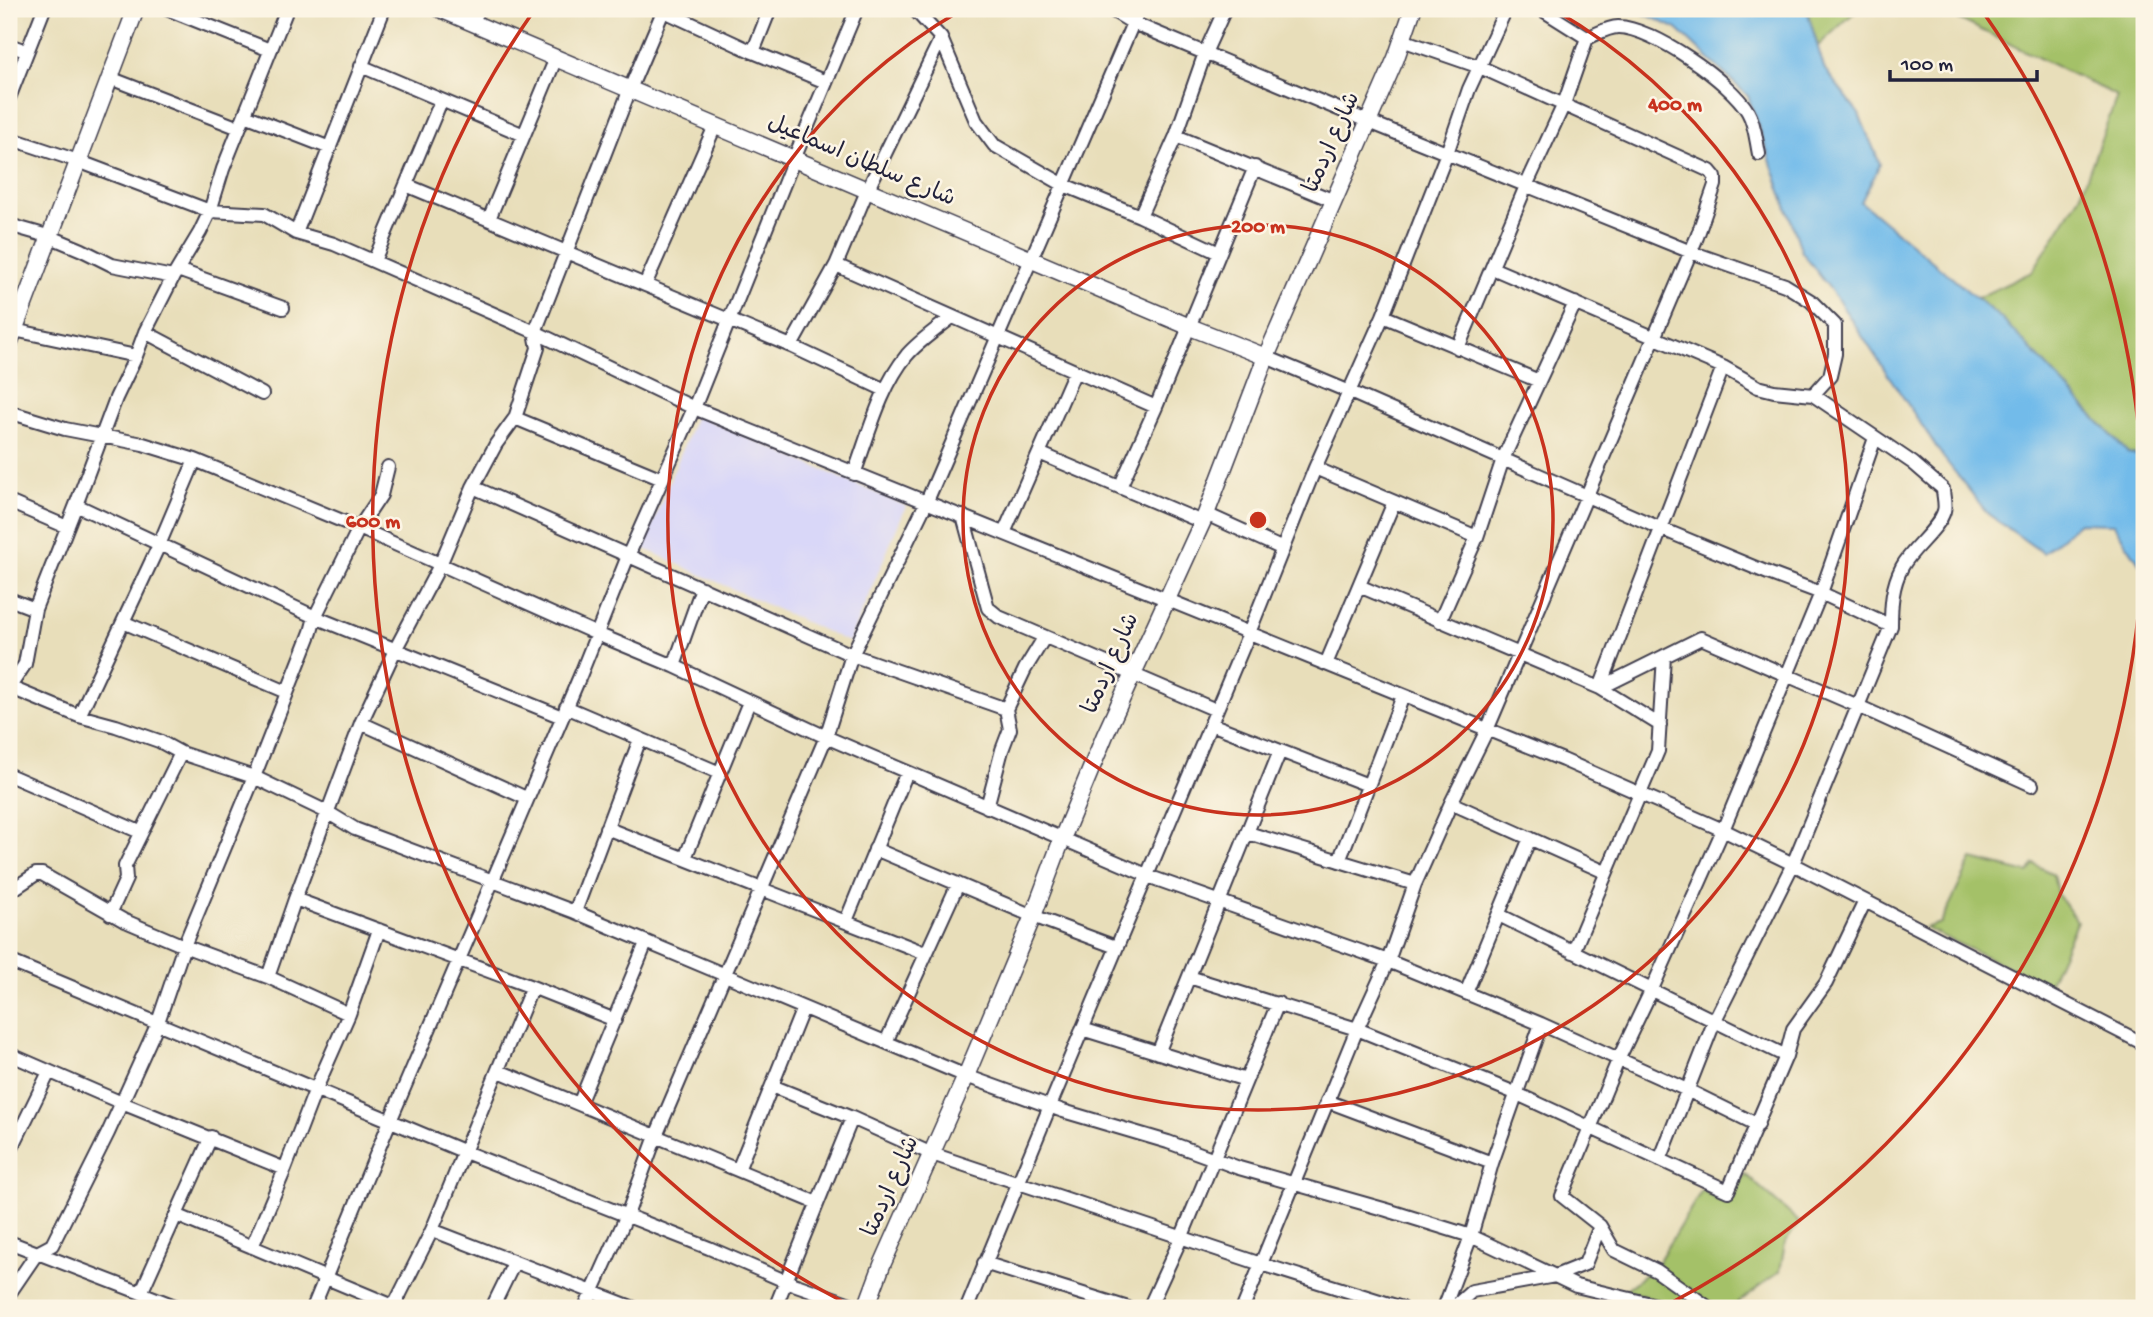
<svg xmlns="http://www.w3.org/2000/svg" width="2153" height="1317" viewBox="0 0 2153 1317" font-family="'Gochi Hand','Playpen Sans Arabic',sans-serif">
<rect width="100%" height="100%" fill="#fcf5e5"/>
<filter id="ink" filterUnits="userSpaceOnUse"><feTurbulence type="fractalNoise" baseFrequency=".0143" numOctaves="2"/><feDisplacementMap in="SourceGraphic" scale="14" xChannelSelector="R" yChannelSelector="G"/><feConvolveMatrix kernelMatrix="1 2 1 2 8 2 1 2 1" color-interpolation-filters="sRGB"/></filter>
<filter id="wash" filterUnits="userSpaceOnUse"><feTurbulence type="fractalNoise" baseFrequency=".00686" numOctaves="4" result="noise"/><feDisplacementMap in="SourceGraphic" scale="28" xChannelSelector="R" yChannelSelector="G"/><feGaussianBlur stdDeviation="1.57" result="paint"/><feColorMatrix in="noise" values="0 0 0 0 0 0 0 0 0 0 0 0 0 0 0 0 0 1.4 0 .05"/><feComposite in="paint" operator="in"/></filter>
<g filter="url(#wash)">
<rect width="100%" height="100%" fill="#e8deba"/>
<path fill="#d9d7f8" d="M696,415L906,506L849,642L643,548Z"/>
<path fill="#a4c168" stroke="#637252" stroke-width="2" d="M1802,9H1858L1818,46L1808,14Z
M1938,9H2144V457L2128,453L2005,322L1977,298L2032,272L2080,196L2117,96Z
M1972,859L2028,873L2034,864L2053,874L2057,893L2077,921L2048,986L1925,928L1941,923Z
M1745,1174L1799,1222L1785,1243L1780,1271L1731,1308H1717L1655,1267L1702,1190L1720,1202L1705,1190H1734Z
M1651,1270L1700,1308H1679L1625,1290Z"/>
<path fill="#72bbea" stroke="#4a6e92" stroke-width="2" d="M1634,9H1802L1808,14L1824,68L1859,114L1880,164L1861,202L2005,322L2128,453L2144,457V570L2113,524L2079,523L2043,553L1988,514L1943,457L1836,297L1802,252L1748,96L1677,29Z"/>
</g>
<g filter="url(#ink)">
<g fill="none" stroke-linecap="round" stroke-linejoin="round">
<g stroke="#403e4e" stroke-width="16">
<path id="street" d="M167,9L270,50
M660,9L753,52L826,82
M914,9L941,38L976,121L994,145L1064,185L1140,216L1219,253
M1110,9L1133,23L1367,121L1691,252L1785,285L1811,301L1835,325V354L1830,376L1813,395L1774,391L1758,387L1723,367L1492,268
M1541,9L1587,38C1597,34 1608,27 1618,27C1652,27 1731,82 1748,112C1755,124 1756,140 1759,154
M473,21L479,9
M9,45L26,51
M753,52L770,9
M361,66L524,135
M110,78L239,128
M9,98L44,9
M245,115L330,148
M1176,136L1332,200
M9,138L78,161L210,211L264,214L296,233L334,244L535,332L694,408L1563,760L1723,830L1793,864L2144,1044
M406,185L791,346L885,390
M1140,216L1176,136L1205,53L1225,9
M489,219L556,58
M9,225L51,237L82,250L112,265L173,277
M296,233L384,9
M374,261L441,101
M836,265L1156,407
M178,270L283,308
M645,285L715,126
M1383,316L1539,381
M14,330L136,356
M145,332L262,394
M791,346L836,265L867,191L941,38
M1458,348L1526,186L1564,104L1587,38
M1266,357L1350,392L1662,529L1768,573L1821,593L1891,626
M9,412L65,429L143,444L195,460L359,528L597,634L674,666L826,737L1156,879L1388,961L1541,1024L1687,1090L1758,1125
M515,418L662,479
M1039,453L1202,522
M1315,468L1477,537
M854,474C869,434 880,388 907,355C919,341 937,329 952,317
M473,487L852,655L1006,709
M1120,487L1156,407L1255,167
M9,502L67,527
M76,505L315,617L562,717
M1206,514L1283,549
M963,516L988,608L999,617L1216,710
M1004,533L1075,371
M1359,586L1600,688L1701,638L1858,706L2032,785
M9,599L35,609
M1440,621L1477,537L1503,459L1575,303
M123,622L287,692
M1326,664L1394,502
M674,666L702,588
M9,687L79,716L116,726L159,741L181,753L254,777L327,812L355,829L575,912L966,1076L1063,1111L1168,1142L1239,1168L1387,1210L1471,1236L1576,1286L1668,1308
M9,688L25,664L35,609L76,505L116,398L136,356L145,332L173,277L200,232L210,211L223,169L287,9
M566,707L720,773
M79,716L159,545L195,460
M361,723L526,798
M1211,724L1368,785
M1660,725L1600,688L1723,367
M9,775L140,832
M1451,803L1605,872
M987,807L1002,750L1010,729L1006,709L1025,669L1044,638
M606,828L925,953
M1248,833L1415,884
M875,849L1033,916L1116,947
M685,858L749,702
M1339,861L1403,696
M9,892L36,874H42L123,920L184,946L268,977L349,1014
M295,899L532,987L615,1020
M575,912L640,739
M110,914L126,879L125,866L181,753
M1499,915L1786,1056
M846,921L907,772
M1573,952L1658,751L1664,656
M9,961L465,1152L709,1248L785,1281L862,1308
M268,977L295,899L361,723L395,650L440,565L473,487L496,444L515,418L538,348L535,332L630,89L664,9
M1189,977L1357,1029L1515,1093L1728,1191L1786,1056L1793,1029L1826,983L1865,901
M1466,993L1530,838
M1082,1029L1246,1080
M886,1042L958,884
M1158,1053L1280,751
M9,1054L122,1103L285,1169
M499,1071L817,1203
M772,1086L852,1118L932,1154L1261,1264L1402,1308
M1327,1101L1492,1163
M579,1104L646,943
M9,1154L49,1072
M1660,1160L1715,1020L1793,864L1891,626C1891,605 1892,586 1902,567C1912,548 1939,529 1944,511C1946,505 1943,495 1943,489L1913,463L1813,395
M738,1170L803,1008
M176,1215L211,1137
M432,1230L634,1308
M9,1242L180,1308
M252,1247L285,1169L315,1091L349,1014L379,930
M984,1263L1128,1308
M141,1293L176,1215L398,1308
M9,1294L37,1253L52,1245L108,1133L157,1025L184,946L254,777L311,632L315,617L359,528L381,495L388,467
M394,1306L432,1230L532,987
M313,1308L390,1121L580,676L628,556L694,408L794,159L857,9
M492,1308L514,1263
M585,1308L627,1215L656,1136L826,737L852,655L927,501L1139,9
M775,1308L852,1118
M967,1308L1050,1106L1249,633L1315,468L1383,316L1447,153L1469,89L1506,9
M1149,1308L1182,1236L1278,1003
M1243,1308L1357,1029L1388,961L1415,884L1451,803L1487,730L1697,237L1715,185V177L1710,171L1480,67L1402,40
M1444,1308L1471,1236L1492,1163L1541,1024
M1453,1308L1472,1291L1555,1276L1585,1264L1600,1226
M1709,1308L1657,1271L1614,1250L1600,1226L1562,1196L1619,1058L1652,989L1723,830L1821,593L1875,438"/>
</g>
<g stroke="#403e4e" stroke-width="19">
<path id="secondary" d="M440,9L1190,327L1266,357
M9,344L136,9
M866,1308L882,1265L966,1076L1033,916L1062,839L1105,735L1206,514L1266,357L1396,58L1413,9"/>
</g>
<use href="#street" stroke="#fff" stroke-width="12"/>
<use href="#secondary" stroke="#fff" stroke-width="16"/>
</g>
</g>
<g fill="none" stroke="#c8321e" stroke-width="3.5">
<circle cx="1258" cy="520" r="295"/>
<path d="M1553 9A590 590 0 1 1 963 9"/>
<path d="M849 1305A885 885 0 0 1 533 12M1983 12A885 885 0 0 1 1667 1305"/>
</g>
<g text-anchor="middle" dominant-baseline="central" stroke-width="5" stroke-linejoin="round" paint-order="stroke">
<g font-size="23" fill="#22223b" stroke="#fcf5e5">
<text transform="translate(1333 143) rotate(-66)">شارع اردمتا</text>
<text transform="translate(861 162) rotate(23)">شارع سلطان اسماعيل</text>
<text transform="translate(1112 664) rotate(-66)">شارع اردمتا</text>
<text transform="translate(892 1187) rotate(-66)">شارع اردمتا</text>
</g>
</g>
<circle cx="1258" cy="520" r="10" fill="#c8321e" stroke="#fcf5e5" stroke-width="3.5"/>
<g font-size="21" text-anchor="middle" font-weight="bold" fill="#c8321e" stroke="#fcf5e5" stroke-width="5" stroke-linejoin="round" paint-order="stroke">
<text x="1675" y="110">400 m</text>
<text x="1258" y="232">200 m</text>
<text x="373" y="527">600 m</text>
</g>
<rect width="2153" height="1317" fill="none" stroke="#fcf5e5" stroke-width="35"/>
<path d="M1890 70v10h147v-10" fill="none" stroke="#22223b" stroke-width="3.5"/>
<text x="1901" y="70" font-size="21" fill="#22223b" stroke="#fcf5e5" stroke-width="5" paint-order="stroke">100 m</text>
</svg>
